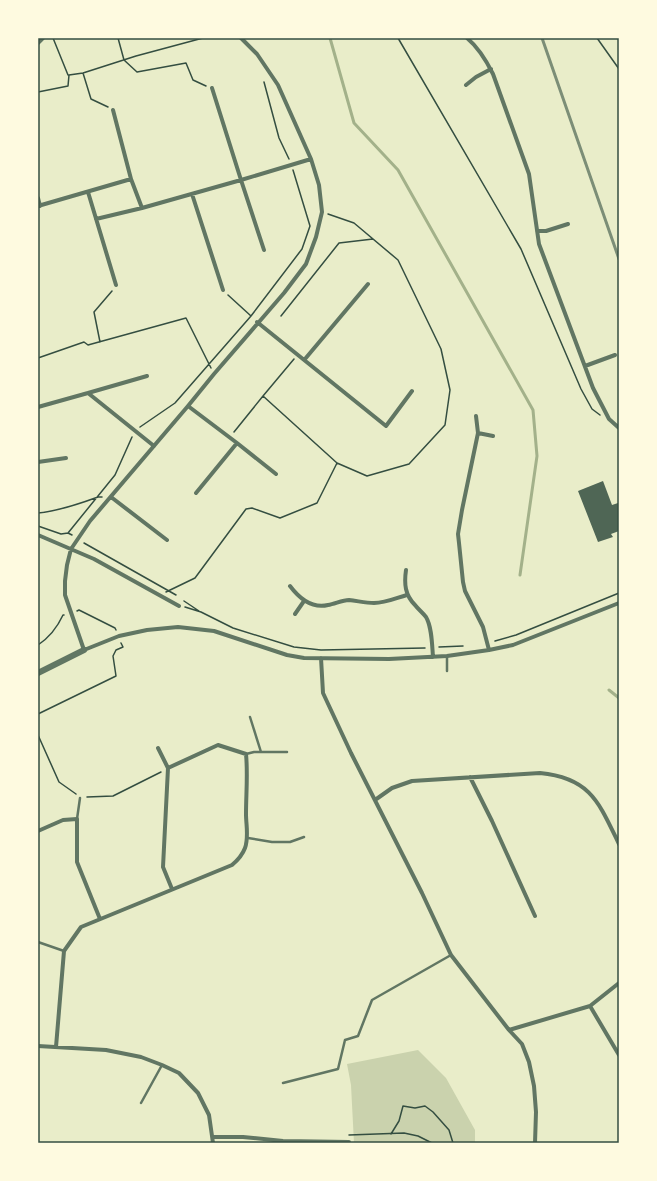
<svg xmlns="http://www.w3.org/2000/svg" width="657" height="1181" viewBox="0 0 657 1181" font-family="'Sofia Sans Condensed',sans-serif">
<rect width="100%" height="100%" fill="#e9edc9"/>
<path fill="#cad2ad" d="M418,1050L446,1078L475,1130V1143H354L351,1085L347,1064Z"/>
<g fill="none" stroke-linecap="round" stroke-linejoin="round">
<path stroke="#a3b18a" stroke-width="3" d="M330,38L354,123L398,170L533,410L537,456L520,575
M609,690L619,698"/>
</g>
<path fill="#4f6655" d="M603,481L612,505L618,503L619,507V531L611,534L613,537L598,542L578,491Z"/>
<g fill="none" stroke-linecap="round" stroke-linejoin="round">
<path stroke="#344e41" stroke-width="1.5" d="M53,38L68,75
M118,38L124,60L137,72L186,63L193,80L206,86
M398,38L521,249L581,389L592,409L600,415
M597,38L619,69
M83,73L91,99L108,107
M264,82L279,138L289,159
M38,92L68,86L69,75L83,73L136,56L203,38
M228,295L251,316
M281,316L339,243L373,239
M100,342L94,312L112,291
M38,358L84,342L88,345L186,318L211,368
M294,359L263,396L337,463
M140,427L175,403L251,316L302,249L310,226L293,170
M234,432L263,396
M38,513C59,511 79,504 98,497H102
M38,526L61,534L68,533L72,535
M68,533L115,475L132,437
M84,543L176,595
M166,592L195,578L246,509L252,508L280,518L317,503L337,463L367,476L409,464L445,425L450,390L441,349L398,260L354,223L328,214
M184,601L199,611
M185,607L201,612L233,628L294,647L321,650L425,648
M77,611L79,610L115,628L116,630
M495,641L516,635L619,593
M38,645C50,637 57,628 63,615H64
M439,647L463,646
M38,714L116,676L113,656L116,650L123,647L121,643
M38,735L59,782L76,794
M87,797L113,796L161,772
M391,1134L399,1121L403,1106L415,1108L425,1106L433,1112L449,1130L453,1143
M349,1135L404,1133L418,1136L432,1143"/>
<path stroke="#617663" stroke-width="2.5" d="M447,656V671
M250,717L261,752
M246,754L254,752H287
M77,819L80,798
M248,838L272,842H290L304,837
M38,942L64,951
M283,1083L338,1069L345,1040L358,1036L372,1000L451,955
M141,1103L162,1065"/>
<path stroke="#617663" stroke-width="4" d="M241,38L257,54L278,85L311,159L319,185L322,212L316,237L306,264L284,293L214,374L188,406L90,521L71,549L67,565L65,581V595L84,650L119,636L147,630L178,627L214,631L287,655L304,658L389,659L447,656L489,650L513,645L619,603
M467,38C479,48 486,60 493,74L529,174L539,244L593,388L609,419L619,428
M38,43L43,38
M466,85L476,77L491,69
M212,88L241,180L264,250
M113,110L131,179
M88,192L116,285
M192,194L223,290
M38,198L40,206
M38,206L131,179L142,208L241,180L311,159
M96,219L142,208
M537,231H546L568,224
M257,322L386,426L412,391
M305,359L368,284
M585,366L615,355
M88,393L147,376
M188,406L237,443L196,493
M38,407L88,393L154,446
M476,416L478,433L462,510L458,534L459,543L463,582L465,591L483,627L489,650
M478,433L493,436
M237,443L276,474
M38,462L66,458
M111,497L167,540
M38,535L94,559L179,606
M406,570C404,584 405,595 415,605C418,609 423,613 426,617C432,627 432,645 433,657
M290,586C299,598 311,609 328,605C335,604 342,600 349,600C358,601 366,603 374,603C386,603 396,598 407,595
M295,614L304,601
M321,658L323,693L351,753L422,893L451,955L509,1030L522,1044L529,1062L534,1086L536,1112L535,1143
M158,748L168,768L163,867L172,889
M470,777L492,821L535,916
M375,800L392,788L412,781L540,773C591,778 599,803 619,844
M38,831L63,820L77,819V862L100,919
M590,1006L619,1055
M509,1030L590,1006L619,983
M38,1046L106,1050L141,1057L162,1065L179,1073L198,1093L209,1115L213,1143
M56,1047L64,951L81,927L232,865C238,860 242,856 245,848C249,837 246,825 246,814C246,794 248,774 246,754L218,745L168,768
M213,1137H243L283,1141L349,1142"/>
<path stroke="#617663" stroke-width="6" d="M38,673L84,650"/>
<path stroke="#7c8e77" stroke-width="3" d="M542,38L619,259"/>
</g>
<rect width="657" height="1181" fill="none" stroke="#fefae0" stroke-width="78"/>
<rect x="39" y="39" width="579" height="1103" fill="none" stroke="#344e41" stroke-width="1.5"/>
</svg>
